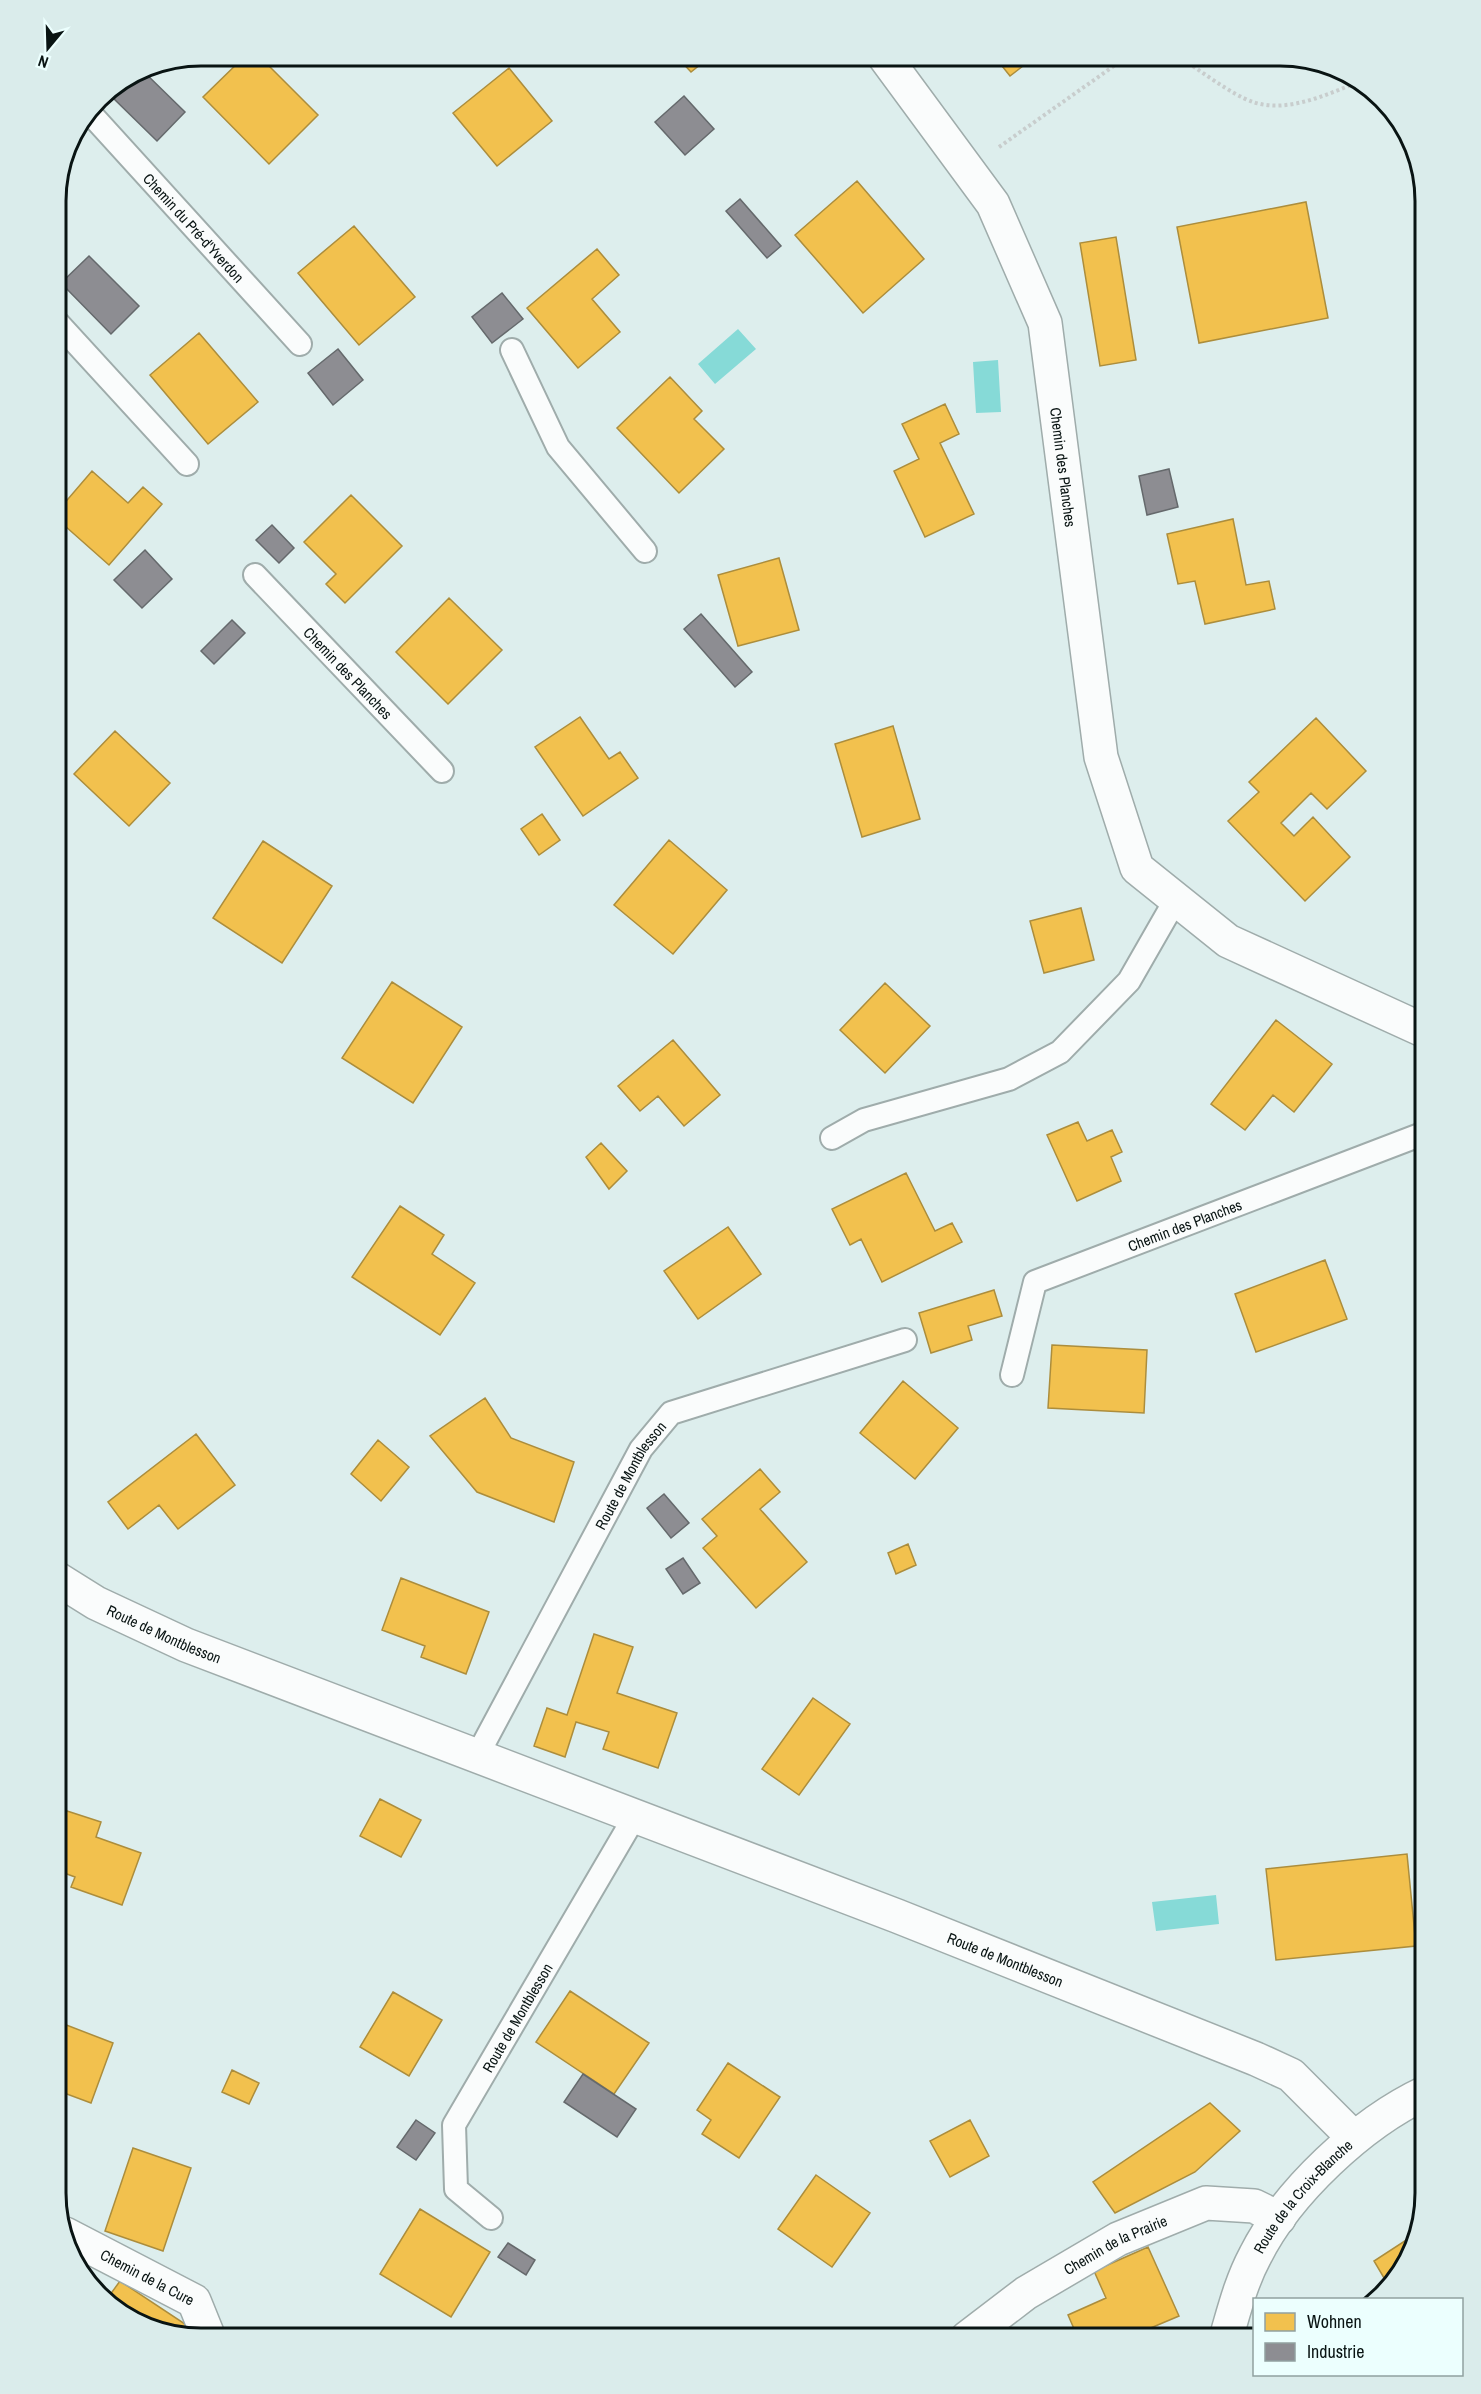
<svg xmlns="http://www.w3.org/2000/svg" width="1481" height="2394" viewBox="0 0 1481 2394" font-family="'Archivo Narrow',sans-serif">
<rect width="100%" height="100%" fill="#ddeeed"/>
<path fill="#86dad7" d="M738,329L756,349L715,384L698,364Z
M998,360L1001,412L976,413L973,362Z
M1216,1895L1219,1924L1156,1931L1152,1902Z"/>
<path fill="#f2c14e" stroke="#ac8d3c" stroke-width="1.5" d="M245,56H259L318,115L269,164L203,97Z
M676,56H711L691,72Z
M994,56H1036L1010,76Z
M509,68L552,121L497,166L453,113Z
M857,181L924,259L863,313L795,235Z
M57,188L66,197L56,206V192Z
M1306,202L1328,318L1199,343L1177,227Z
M354,226L415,297L359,345L298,273Z
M1116,237L1136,360L1100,366L1080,243Z
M597,249L619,275L592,299L620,332L578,368L527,308Z
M199,333L258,402L208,444L150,375Z
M670,377L702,411L694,419L724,449L679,493L617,428Z
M945,404L959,434L940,443L974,514L925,537L894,471L919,459L902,424Z
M92,471L128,503L143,487L162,504L109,565L56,518V513Z
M351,495L402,546L345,603L326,584L336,574L304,542Z
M1425,495V522L1415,500Z
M1233,519L1246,585L1269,581L1275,609L1205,624L1195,581L1178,584L1167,534Z
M779,558L799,630L738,646L718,575Z
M449,598L502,650L448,704L396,652Z
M580,717L609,759L620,752L638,778L583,816L535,747Z
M1316,718L1366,771L1327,809L1311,793L1281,823L1294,836L1313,817L1350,857L1305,901L1228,821L1259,792L1249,782Z
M893,726L920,819L862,837L835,744Z
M115,731L170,783L129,826L74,774Z
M542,814L560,840L539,855L521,829Z
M669,840L727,890L673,954L614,905Z
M263,841L332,886L282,963L213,918Z
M1081,908L1094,960L1044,973L1030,921Z
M392,982L462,1027L413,1103L342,1058Z
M885,983L930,1026L885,1073L840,1030Z
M1276,1020L1332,1064L1294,1112L1273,1095L1245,1130L1211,1104Z
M673,1040L720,1095L684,1126L658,1096L640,1111L618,1086Z
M1078,1122L1087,1141L1112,1130L1122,1152L1111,1157L1121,1181L1077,1201L1047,1135Z
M601,1143L627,1171L609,1189L586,1157Z
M906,1173L935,1231L952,1223L962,1242L882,1282L861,1239L850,1245L832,1209Z
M400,1206L444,1235L432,1254L475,1283L440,1335L352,1277Z
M728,1227L761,1274L698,1319L664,1271Z
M1325,1260L1347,1319L1256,1352L1235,1294Z
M994,1290L1002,1316L968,1326L972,1340L931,1353L919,1313Z
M1052,1345L1147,1350L1144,1413L1048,1408Z
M903,1381L958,1428L915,1479L860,1433Z
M485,1398L511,1438L574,1462L554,1522L477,1492L430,1436Z
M196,1434L235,1485L178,1529L159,1505L128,1529L108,1502Z
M378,1440L409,1467L381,1501L351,1474Z
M760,1469L780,1492L760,1509L807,1562L756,1608L703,1548L717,1536L702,1519Z
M908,1544L916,1565L896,1574L888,1553Z
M401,1578L489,1612L466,1674L421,1657L425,1646L382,1630Z
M594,1634L633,1647L617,1693L677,1713L658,1768L603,1749L609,1732L576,1722L565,1757L534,1746L547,1708L567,1715Z
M813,1698L850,1724L799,1795L762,1769Z
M380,1799L421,1820L401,1857L360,1836Z
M64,1810L101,1822L96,1837L141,1853L122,1905L71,1887L75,1877L56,1870V1835Z
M1407,1854L1416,1946L1276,1960L1266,1869Z
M570,1991L649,2043L614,2094L536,2042Z
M393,1992L442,2020L409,2076L360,2047Z
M56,2021L113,2043L91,2103L56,2090Z
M728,2063L780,2097L739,2158L702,2134L711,2120L697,2110Z
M232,2070L259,2083L249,2104L222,2092Z
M1210,2103L1240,2131L1195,2172L1115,2213L1093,2182Z
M970,2120L989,2156L950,2177L930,2141Z
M133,2148L191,2168L163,2251L105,2231Z
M816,2175L870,2213L832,2267L778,2229Z
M420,2209L490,2252L451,2317L380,2274Z
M1414,2235L1406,2266L1387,2283L1374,2261Z
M1148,2247L1179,2316L1127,2338H1078L1068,2315L1106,2298L1094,2271Z
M120,2281L191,2328L186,2336L120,2314L107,2299Z"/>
<path fill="#8d8d92" stroke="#65696c" stroke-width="1.5" d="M141,69L185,112L157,141L107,92Z
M684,96L714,129L685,155L655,122Z
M740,199L781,246L767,258L726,211Z
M89,256L139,306L111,334L61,283Z
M502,293L523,319L492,343L472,317Z
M338,349L363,380L333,405L308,373Z
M1169,469L1178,507L1147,515L1139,476Z
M272,525L294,548L279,563L256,540Z
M145,550L172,579L142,608L114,580Z
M701,614L752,672L735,687L684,629Z
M232,620L245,633L214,664L201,651Z
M664,1494L689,1523L671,1538L647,1508Z
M683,1558L700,1583L683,1594L666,1569Z
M583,2074L636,2109L617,2137L564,2102Z
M416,2120L435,2133L416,2160L397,2147Z
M508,2243L535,2260L526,2275L498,2257Z"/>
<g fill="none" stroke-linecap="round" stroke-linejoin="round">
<g stroke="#9facab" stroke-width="26">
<g id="lane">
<path id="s1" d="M89,112L300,344"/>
<path d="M56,321L187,464"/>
<path d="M512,350L558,447L645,551"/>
<path id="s2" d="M255,575L442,771"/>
<path d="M832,1138L864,1120L1009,1079L1060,1052L1129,981L1176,899"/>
<path id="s3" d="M1012,1375L1035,1282L1425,1133"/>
<path id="s4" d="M477,1756L641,1449L671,1413L905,1340"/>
<path id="s5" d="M491,2218L456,2189L454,2125L635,1816"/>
</g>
</g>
<g stroke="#9facab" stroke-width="36">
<g id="street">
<path id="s6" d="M884,56L993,204L1045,323L1101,757L1137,868L1228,941L1425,1031"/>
<path id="s7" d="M56,1578L96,1603L186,1645L897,1916L1256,2059L1291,2075L1354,2138"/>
<path id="s8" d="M65,2234L194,2301L209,2338"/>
<path id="s9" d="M967,2338L1026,2293L1118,2239L1206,2203L1254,2206L1279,2218"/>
</g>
</g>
<g stroke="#9facab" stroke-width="36">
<g id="secondary">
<path id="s10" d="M1226,2338C1234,2311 1241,2282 1255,2256C1287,2192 1361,2123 1425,2093"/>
</g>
</g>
<path stroke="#c8cdcd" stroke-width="4" stroke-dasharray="3 3" stroke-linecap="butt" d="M1178,56C1198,69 1232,95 1253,102C1288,114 1330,93 1361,81
M999,147L1128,56"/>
<use href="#lane" stroke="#fafcfc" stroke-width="22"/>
<use href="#street" stroke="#fafcfc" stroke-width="33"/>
<use href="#secondary" stroke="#fafcfc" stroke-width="33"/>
</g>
<g text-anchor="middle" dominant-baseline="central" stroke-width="6" stroke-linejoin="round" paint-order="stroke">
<g font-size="15" fill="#091413" stroke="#ecfffe">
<text stroke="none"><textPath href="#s1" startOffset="156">Chemin du Pré-d'Yverdon</textPath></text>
<text stroke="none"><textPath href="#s6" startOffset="459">Chemin des Planches</textPath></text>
<text stroke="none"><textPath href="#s2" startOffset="135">Chemin des Planches</textPath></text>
<text stroke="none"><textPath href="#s3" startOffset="256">Chemin des Planches</textPath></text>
<text stroke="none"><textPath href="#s4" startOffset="320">Route de Montblesson</textPath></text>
<text stroke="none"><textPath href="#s7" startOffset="122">Route de Montblesson</textPath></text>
<text stroke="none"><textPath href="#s7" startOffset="1024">Route de Montblesson</textPath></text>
<text stroke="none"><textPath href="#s5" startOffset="234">Route de Montblesson</textPath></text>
<text stroke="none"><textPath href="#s10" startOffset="164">Route de la Croix-Blanche</textPath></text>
<text stroke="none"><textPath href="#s9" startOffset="176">Chemin de la Prairie</textPath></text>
<text stroke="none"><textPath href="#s8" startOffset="93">Chemin de la Cure</textPath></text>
</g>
</g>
<path d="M0 0H1481V2394H0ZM201 66H1280A135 135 0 0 1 1415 201V2193A135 135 0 0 1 1280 2328H201A135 135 0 0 1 66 2193V201A135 135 0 0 1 201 66Z" fill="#daeceb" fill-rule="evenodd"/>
<path fill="none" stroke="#091413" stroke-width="3" d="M201 66H1280A135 135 0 0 1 1415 201V2193A135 135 0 0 1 1280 2328H201A135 135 0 0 1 66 2193V201A135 135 0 0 1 201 66Z"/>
<rect x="1253" y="2298" width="210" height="78" fill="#ecfffe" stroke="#91a1a0" stroke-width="1.5"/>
<rect x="1265" y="2313" width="30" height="18" fill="#f2c14e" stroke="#91a1a0" stroke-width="1.5"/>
<text x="1307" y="2328" font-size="18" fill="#091413">Wohnen</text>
<rect x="1265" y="2343" width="30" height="18" fill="#8d8d92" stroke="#91a1a0" stroke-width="1.5"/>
<text x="1307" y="2358" font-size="18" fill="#091413">Industrie</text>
<g transform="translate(48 48) rotate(199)" stroke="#ecfffe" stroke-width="4.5" paint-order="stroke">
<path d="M0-4.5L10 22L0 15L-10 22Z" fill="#091413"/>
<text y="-9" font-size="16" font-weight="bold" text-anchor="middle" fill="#091413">N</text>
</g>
</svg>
